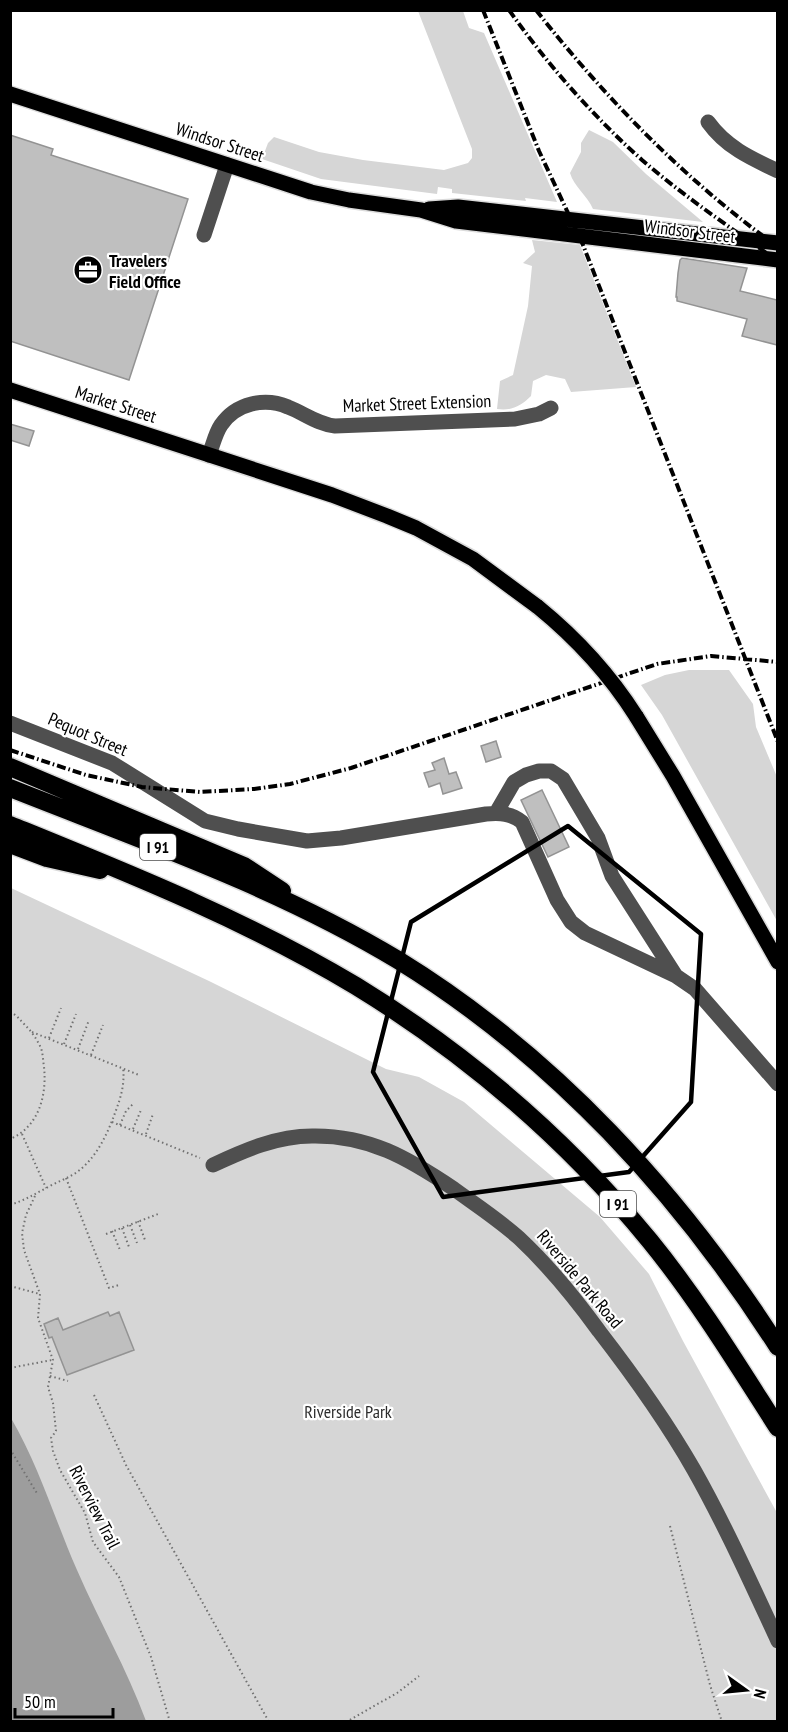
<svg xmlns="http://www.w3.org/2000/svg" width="788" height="1732" viewBox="0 0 788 1732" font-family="'PT Sans Narrow',sans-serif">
<rect width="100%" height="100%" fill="#fff"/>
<path fill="#d6d6d6" d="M418,11H463L469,28L484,33L557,202L525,198L526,201L452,193V189L438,187L437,194L321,179L262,159L268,143L274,137L319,152L363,160L444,170L468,163L472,158V149Z
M589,130L613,142L646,174L703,222L593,209C587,195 574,187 570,173L581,152V143Z
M532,240L580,245L636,387L571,392L565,379L546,375L533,381L531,396C521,406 512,411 497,409L500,381L513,375L528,306L532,266L523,263L535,252Z
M689,670H729L753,704L756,727L777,777V921L662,715L641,685L665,675Z
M11,888L209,981L386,1069L419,1077L464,1102L600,1217L649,1274L683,1341L776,1511L778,1520L777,1721H91L11,1505Z"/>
<path fill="#9d9d9d" d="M11,1418C39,1466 55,1520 77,1570C99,1621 127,1669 146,1721H11Z"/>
<path fill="#bfbfbf" stroke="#939393" stroke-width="1.5" d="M10,135L53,149L51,155L188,199L129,380L10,341Z
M682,258L747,268L740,291L777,300V345L742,336L747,319L677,301V297H676L678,273L680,260Z
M10,424L34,431L29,446L10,440Z
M496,741L501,757L486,762L481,746Z
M444,758L449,774L456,772L462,788L443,794L440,783L429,787L424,773L435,770L432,763Z
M542,790L569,847L548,857L521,800Z
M108,1312L110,1316L119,1312L134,1350L67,1375L52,1337L49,1338L44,1324L58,1318L63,1330Z"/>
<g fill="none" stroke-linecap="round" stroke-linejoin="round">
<g stroke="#dbdbdb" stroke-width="18">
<path id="major" d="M10,94L311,192L349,200L421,210L456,221L778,260
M429,209L458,207L778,243
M10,390L332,495L387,516L416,528L473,559L538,607
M636,716L673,776L778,962"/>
</g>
<g stroke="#dbdbdb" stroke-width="21">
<path id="highway" d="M10,767L244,866L282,891
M10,788C141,840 277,887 398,960C554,1056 680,1194 778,1347
M10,825C128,873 246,920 356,986C467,1054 567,1140 650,1241C698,1300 737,1364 778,1428
M10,844L47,858L100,870"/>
</g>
<path stroke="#717171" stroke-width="2" stroke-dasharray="1.5 3" stroke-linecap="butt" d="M10,1012C17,1015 20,1020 25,1025C31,1031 37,1039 41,1048C43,1054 43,1061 44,1067C47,1095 39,1127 10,1139
M32,1032L139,1075
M49,1038L61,1008
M64,1044L76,1014
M78,1049L89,1020
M91,1055L103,1025
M112,1122L200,1158
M120,1125L126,1111L134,1103
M133,1129L141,1110
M22,1134L46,1188
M146,1134L153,1114
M66,1178L109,1288L119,1285
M35,1196L26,1215L22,1233L24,1250L40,1294L38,1318L53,1360L48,1387L53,1403L56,1431L51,1438L53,1451L60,1470L85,1513L93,1542L119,1577L151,1657L170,1722
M10,1205C25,1200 35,1194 48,1187C57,1182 66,1179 74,1174C95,1161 107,1135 115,1113C121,1097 125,1084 123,1067
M138,1221L145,1240
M130,1225L137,1243
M122,1228L129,1247
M112,1231L120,1250
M106,1234L158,1214
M10,1286L40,1294
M10,1368L52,1360
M50,1376L68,1381
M94,1395L126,1465L269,1722
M10,1449L38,1495
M670,1526L710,1685L722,1722
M346,1722L397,1693L419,1676"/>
<path stroke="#4f4f4f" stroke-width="15" d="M708,122C726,147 750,158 778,171
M204,235L227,165
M209,455C213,445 215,434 221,425C236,403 265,397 288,407C304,413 317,424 335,426L515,419L539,414L551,408
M10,723L112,763L205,821L238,829L307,841L341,838L486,814C500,813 511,813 522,822L557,900L571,922L585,933L676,976L695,989L778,1084
M496,813L514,782L526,775L539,771H551L563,779L598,838L612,876L676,976
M213,1165C245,1150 277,1136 312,1136C369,1135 408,1158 454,1189C476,1205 499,1220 519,1238C549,1266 575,1298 599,1331C633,1375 666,1421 694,1470C725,1525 751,1583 778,1641"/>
<use href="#major" stroke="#000" stroke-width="15"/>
<use href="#highway" stroke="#000" stroke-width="18"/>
<path stroke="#000" stroke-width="4" stroke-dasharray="9 3 1.5 3" stroke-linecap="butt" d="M483,10L539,151L583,245L778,742
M509,10C548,65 592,115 642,160C685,197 732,229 778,261
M536,10C606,99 686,181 778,247
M10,750L86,775L142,787L200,792L254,789L290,784L351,768L657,664L711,656L778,662"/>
<g stroke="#dbdbdb" stroke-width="18" stroke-linecap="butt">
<path id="major-bridge" d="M538,607C576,638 610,675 636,716"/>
</g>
<use href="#major-bridge" stroke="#000" stroke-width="15"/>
</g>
<path fill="none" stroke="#000" stroke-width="4.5" stroke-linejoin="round" d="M568,826L701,934L691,1102L629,1172L443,1197L373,1072L411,922Z"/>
<defs>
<g id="office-disc" transform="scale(1.5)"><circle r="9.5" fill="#000" stroke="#fff"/><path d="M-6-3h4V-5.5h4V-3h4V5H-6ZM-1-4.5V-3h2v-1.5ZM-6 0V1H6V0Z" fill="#fff"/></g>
</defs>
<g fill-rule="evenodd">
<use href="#office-disc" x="88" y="270"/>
</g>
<g text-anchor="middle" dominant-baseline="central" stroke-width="4.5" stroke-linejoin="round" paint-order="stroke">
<g fill="#fff" stroke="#4c4c4c" stroke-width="1.5">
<rect x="140" y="834" width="36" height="26" rx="4.5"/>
<rect x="600" y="1191" width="36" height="26" rx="4.5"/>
</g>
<g font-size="16" font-weight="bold" fill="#000">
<text x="158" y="847">I 91</text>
<text x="618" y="1204">I 91</text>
</g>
<g font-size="18" fill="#000" stroke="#fff">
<text transform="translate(220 142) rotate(18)">Windsor Street</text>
<text transform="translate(690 231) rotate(7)">Windsor Street</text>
<text transform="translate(417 403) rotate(-2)">Market Street Extension</text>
<text transform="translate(116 404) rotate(18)">Market Street</text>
<text transform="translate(88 734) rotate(23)">Pequot Street</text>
<text transform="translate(580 1279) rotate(50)">Riverside Park Road</text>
<text transform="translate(95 1507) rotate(63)">Riverview Trail</text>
</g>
<g font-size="18" font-weight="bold" fill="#000" stroke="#fff" text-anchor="start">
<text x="109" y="260">Travelers<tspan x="109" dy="21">Field Office</tspan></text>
</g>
<g font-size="18" fill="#2d2d2d" stroke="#fff">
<text x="348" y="1411">Riverside Park</text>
</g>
</g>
<rect width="788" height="1732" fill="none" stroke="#000000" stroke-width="24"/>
<g transform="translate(746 1690) rotate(105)" stroke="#ffffff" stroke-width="4.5" paint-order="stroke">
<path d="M0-4.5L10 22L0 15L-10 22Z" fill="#000000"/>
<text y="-9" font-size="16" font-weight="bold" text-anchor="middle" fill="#000000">N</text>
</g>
<path d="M15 1708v9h98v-9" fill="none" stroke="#000000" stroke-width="3"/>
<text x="24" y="1708" font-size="18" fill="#000000" stroke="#ffffff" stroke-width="4.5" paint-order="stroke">50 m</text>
</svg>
